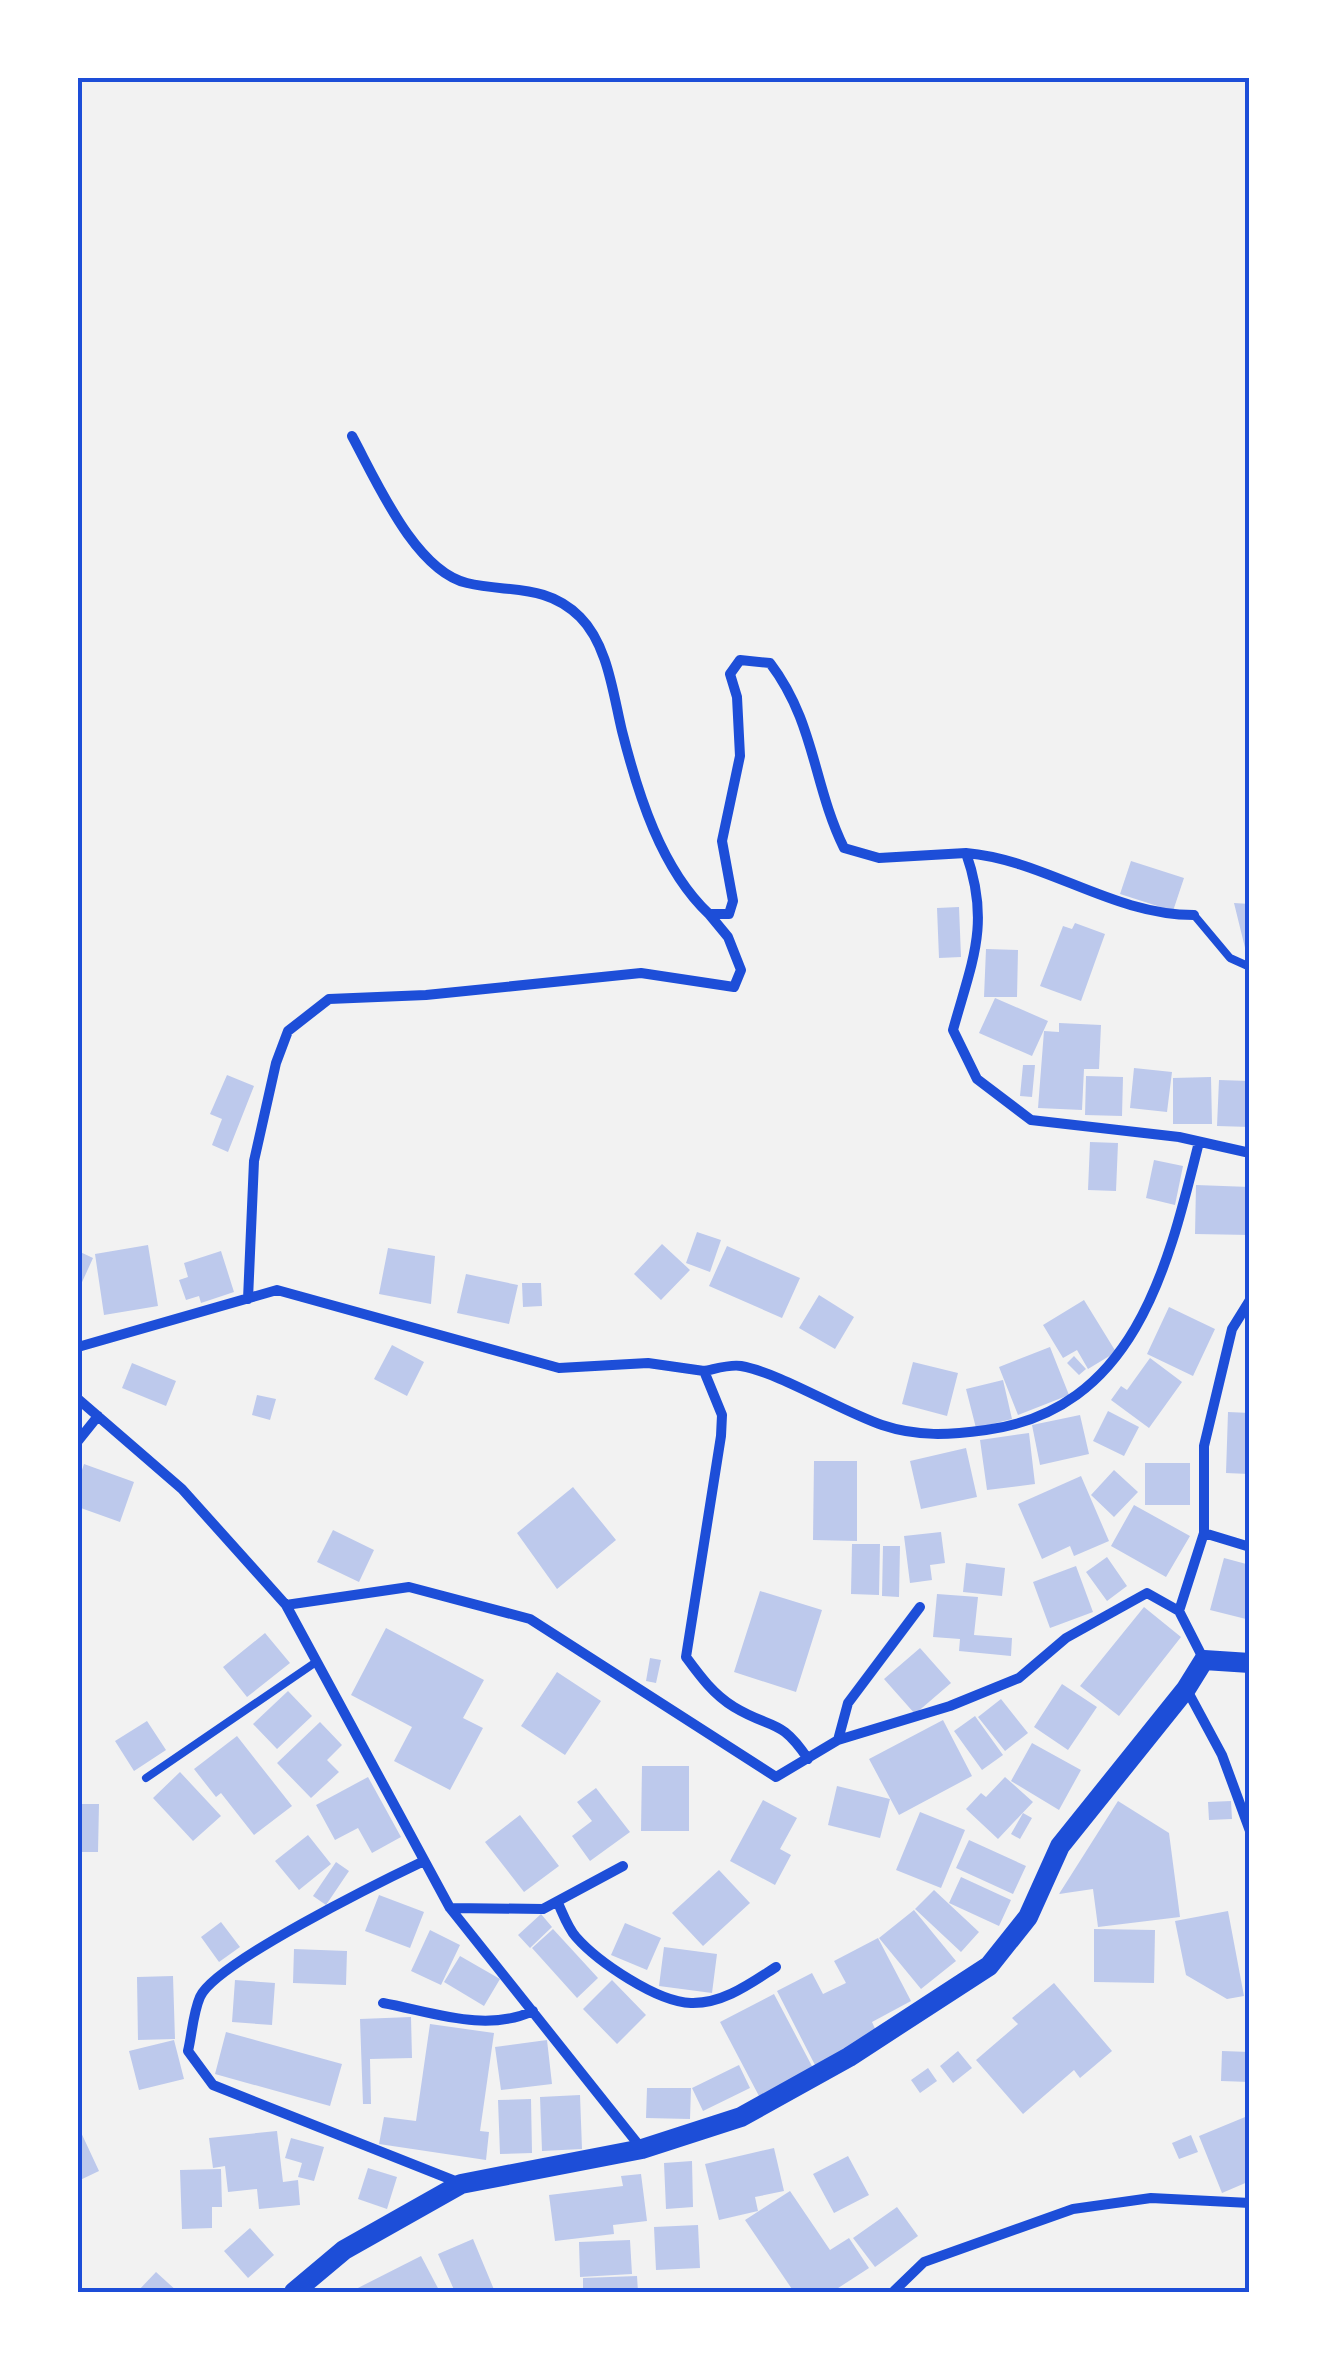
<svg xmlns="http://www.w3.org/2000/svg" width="1327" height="2370" viewBox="0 0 1327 2370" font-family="Roboto,sans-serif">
<rect width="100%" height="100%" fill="#f2f2f2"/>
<path fill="#bdc9ec" d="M1131,861L1184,878L1173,911L1120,894Z
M1234,903L1250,904V960H1248Z
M959,907L961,957L939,958L937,908Z
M1075,923L1105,934L1081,1001L1040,986L1063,926L1072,929Z
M986,949L1018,950L1017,997H984Z
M995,998L1048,1021L1032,1056L979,1033Z
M1059,1023L1101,1025L1099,1069H1084L1082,1110L1038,1108L1044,1031L1059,1032Z
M1023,1065H1035L1032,1097L1020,1096Z
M1134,1068L1172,1072L1167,1112L1130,1108Z
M227,1075L254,1086L228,1152L212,1145L222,1119L210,1114Z
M1086,1076L1123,1077L1122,1116L1085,1115Z
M1211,1077L1212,1124H1173V1078Z
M1219,1080L1250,1081V1127L1217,1126Z
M1090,1142L1118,1143L1116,1191L1088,1190Z
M1154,1160L1183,1166L1175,1205L1146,1198Z
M1196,1185L1250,1187V1235L1195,1234Z
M697,1232L721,1240L710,1272L686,1263Z
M662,1244L690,1270L661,1300L634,1274Z
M148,1245L158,1306L104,1315L95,1254Z
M727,1246L800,1278L782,1318L709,1286Z
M388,1248L435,1256L431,1304L379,1294Z
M78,1251L93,1258L78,1291Z
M221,1251L234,1292L201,1303L199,1296L186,1300L179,1280L188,1277L184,1263Z
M466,1274L518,1285L509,1324L457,1313Z
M522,1283H541L542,1306L523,1307Z
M819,1295L854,1317L835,1349L799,1328Z
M1084,1300L1116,1352L1088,1369L1077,1350L1063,1358L1043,1325Z
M1169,1307L1215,1329L1193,1376L1147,1354Z
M392,1345L424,1362L407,1396L374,1379Z
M1050,1347L1069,1395L1018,1415L999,1367Z
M1074,1356L1086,1369L1079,1375L1067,1363Z
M1150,1358L1182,1382L1149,1428L1111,1400L1121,1386L1127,1390Z
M913,1362L958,1373L947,1416L902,1404Z
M132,1363L176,1381L166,1406L122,1388Z
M1003,1380L1012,1419L976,1428L966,1389Z
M257,1395L276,1399L270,1420L252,1415Z
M1108,1411L1139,1427L1124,1456L1093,1441Z
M1228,1412L1250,1413L1249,1474L1226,1473Z
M1080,1415L1089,1454L1040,1465L1032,1425Z
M1029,1433L1035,1484L987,1490L980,1440Z
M966,1448L977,1497L921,1509L910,1461Z
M814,1461H857V1541L813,1540Z
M1145,1463H1190V1505H1145Z
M84,1464L134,1482L120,1522L78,1507V1482Z
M1114,1470L1138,1492L1114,1517L1091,1495Z
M1081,1476L1109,1541L1074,1556L1070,1546L1042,1559L1018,1504Z
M573,1487L616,1540L557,1589L517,1533Z
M1134,1505L1190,1536L1166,1577L1111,1546Z
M333,1530L374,1550L359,1582L317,1562Z
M941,1532L945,1563L930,1565L932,1580L910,1583L904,1536Z
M852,1544H880L879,1595L851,1594Z
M883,1546H900L899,1597L882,1596Z
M1107,1557L1127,1586L1107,1601L1086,1572Z
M1224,1558L1250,1565V1620L1210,1610Z
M966,1563L1005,1568L1002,1596L963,1592Z
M1076,1566L1093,1612L1050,1628L1033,1582Z
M760,1591L822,1610L796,1692L734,1672Z
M937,1594L978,1597L974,1635L1012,1638L1011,1656L959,1651L960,1639L933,1637Z
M1144,1607L1181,1637L1119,1716L1080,1686Z
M386,1628L484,1680L463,1718L483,1728L450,1790L394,1761L412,1727L351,1695Z
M265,1633L290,1663L247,1697L223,1667Z
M920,1648L951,1683L915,1714L884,1679Z
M650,1658L661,1660L656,1683L646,1681Z
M557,1672L601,1701L565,1755L521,1726Z
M1062,1684L1097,1707L1068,1750L1034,1727Z
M288,1691L312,1716L277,1749L253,1724Z
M1001,1699L1028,1733L1005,1751L978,1717Z
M975,1716L1003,1755L982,1770L954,1731Z
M943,1720L972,1776L899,1815L869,1759Z
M147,1721L166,1750L134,1771L115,1741Z
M320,1722L342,1745L327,1760L339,1772L311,1798L277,1763Z
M237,1736L292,1806L254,1835L221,1793L216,1797L194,1769Z
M1032,1743L1081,1770L1059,1810L1011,1781Z
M642,1766H689V1831H641Z
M180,1772L221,1816L193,1841L153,1798Z
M368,1777L401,1837L372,1853L358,1828L335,1840L316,1805Z
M1005,1777L1033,1802L998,1839L966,1809L981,1793L986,1797Z
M837,1786L890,1799L880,1838L828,1825Z
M596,1788L630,1832L590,1861L572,1836L592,1821L577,1802Z
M763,1800L797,1818L780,1849L791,1855L775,1885L730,1861Z
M1118,1801L1169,1833L1180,1917L1098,1927L1093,1889L1059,1894Z
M1231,1801L1232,1819L1209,1820L1208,1802Z
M78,1804H99L98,1852H78Z
M920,1812L965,1830L941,1888L896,1870Z
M1023,1813L1032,1818L1020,1839L1011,1834Z
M520,1815L559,1866L524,1892L485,1842Z
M308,1835L331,1864L299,1890L275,1861Z
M969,1840L1026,1866L1013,1894L956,1868Z
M336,1862L349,1871L326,1905L313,1896Z
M719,1870L750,1903L703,1946L672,1913Z
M961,1877L1011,1900L999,1926L949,1903Z
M934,1890L979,1932L961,1952L915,1909Z
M379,1895L424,1912L410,1948L365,1931Z
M914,1910L956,1961L921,1989L879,1938Z
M1228,1911L1244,1996L1227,1999L1186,1975L1175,1921Z
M541,1914L552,1927L530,1948L518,1935Z
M221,1922L240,1947L219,1962L201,1937Z
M625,1923L661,1938L647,1970L611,1955Z
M553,1929L598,1978L577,1998L532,1948Z
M1094,1929L1155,1930L1154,1983L1094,1982Z
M430,1930L460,1945L441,1985L411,1971Z
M878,1938L911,2001L872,2022L877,2033L815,2065L777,1991L812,1973L823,1994L846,1983L834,1961Z
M664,1947L717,1954L712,1993L659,1986Z
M294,1949L347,1951L346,1985L293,1983Z
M460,1956L500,1979L484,2006L444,1982Z
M173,1976L175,2039L138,2040L137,1977Z
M235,1980L275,1983L272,2025L232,2022Z
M612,1980L646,2015L617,2044L583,2009Z
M1054,1983L1112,2051L1080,2078L1074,2070L1023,2114L976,2060L1018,2024L1012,2018Z
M774,1994L813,2068L759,2096L720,2022Z
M411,2017L412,2058L370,2059L371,2104H363L360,2019Z
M430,2024L494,2033L480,2131L489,2132L486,2160L379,2144L384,2117L416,2121Z
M226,2032L342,2064L330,2106L215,2074Z
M174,2040L184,2079L139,2090L129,2051Z
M547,2040L552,2084L501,2090L495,2047Z
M958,2051L972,2068L953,2083L940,2066Z
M1222,2051L1250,2052V2082L1221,2081Z
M739,2065L750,2088L703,2111L692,2088Z
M928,2068L937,2081L920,2093L911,2080Z
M647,2088H691L690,2119L646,2118Z
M580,2095L582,2149L542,2151L540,2097Z
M531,2099L532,2153L500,2154L498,2100Z
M1250,2115V2181L1222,2193L1199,2136Z
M78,2126L99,2171L78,2181Z
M277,2131L283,2182L298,2180L300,2205L259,2209L257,2189L228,2192L225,2166L213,2168L209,2138Z
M1191,2135L1198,2152L1179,2159L1172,2143Z
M291,2138L324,2147L314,2181L298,2177L302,2163L285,2158Z
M774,2148L784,2191L755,2197L758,2211L719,2220L705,2164Z
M848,2156L869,2195L834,2213L813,2174Z
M692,2161L693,2207L666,2209L664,2163Z
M368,2168L397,2177L387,2209L358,2199Z
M221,2169L222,2207H212V2228L182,2229L180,2170Z
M641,2174L647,2221L613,2225L614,2234L555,2241L549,2195L623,2186L621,2176Z
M790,2191L830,2250L849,2238L869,2268L832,2292H794L745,2220Z
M897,2207L918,2236L875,2267L853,2238Z
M698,2225L700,2268L656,2270L654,2227Z
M250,2228L274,2255L248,2278L224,2251Z
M473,2239L495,2292H455L438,2254Z
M630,2240L632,2274L580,2277L579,2242Z
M421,2256L440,2292H350Z
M156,2272L178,2292H137Z
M637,2276L638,2292H583V2278Z"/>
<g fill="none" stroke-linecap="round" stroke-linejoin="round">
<path stroke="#1d4ed8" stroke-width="8" d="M1194,915L1230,958L1250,967
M146,1778L316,1662"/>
<path stroke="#1d4ed8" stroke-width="10" d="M352,436C376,480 415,571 467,583C508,593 546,583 580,617C608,645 613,694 622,731C638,794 661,869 709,914H729L733,901L722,841L740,756L737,697L730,674L740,660L770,663C815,722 813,785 844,848L879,858L966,853
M1194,915C1112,915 1046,860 966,853C991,924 972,961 953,1030L977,1079L1031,1120L1179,1137L1250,1153
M248,1299L254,1161L276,1063L288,1031L329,999L426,995L641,973L734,987L741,970L728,937L709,914
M78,1347L277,1290L559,1368L648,1363L704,1371L722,1415L721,1436L686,1657C700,1676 713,1694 734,1707C772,1730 780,1717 808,1759
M704,1371C715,1369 730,1364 741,1366C780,1373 841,1411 882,1425C918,1437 949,1435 986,1430C1135,1410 1168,1267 1199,1142
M78,1399L182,1489L286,1605L450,1908L642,2149
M78,1441L98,1416
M1204,1533L1250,1547
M286,1605L409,1587L530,1619L776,1777L838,1740L950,1706L1019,1678L1066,1638L1147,1593L1179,1611L1204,1660
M1179,1611L1204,1533V1446L1232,1329L1250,1300
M1187,1690L1222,1755L1250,1831
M838,1740L848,1703L920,1607
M424,1861C384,1880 215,1963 200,1997C193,2013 192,2034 188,2051L213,2085L460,2183
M558,1903C563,1914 568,1928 576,1937C598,1962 657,2002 691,2003C723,2004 751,1983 776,1967
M450,1908L543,1909L623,1866
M383,2003C432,2012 486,2033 533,2011
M893,2292L924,2262L1073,2209L1151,2198L1250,2203"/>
<path stroke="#1d4ed8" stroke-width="20" d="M294,2292L344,2250L461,2184L642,2149L741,2117L849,2057L989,1966L1028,1917L1060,1846L1186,1689L1204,1660L1250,1663"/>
</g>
<rect width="1327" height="2370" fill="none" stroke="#ffffff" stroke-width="160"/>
<rect x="80" y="80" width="1167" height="2210" fill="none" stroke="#1d4ed8" stroke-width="4"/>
</svg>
